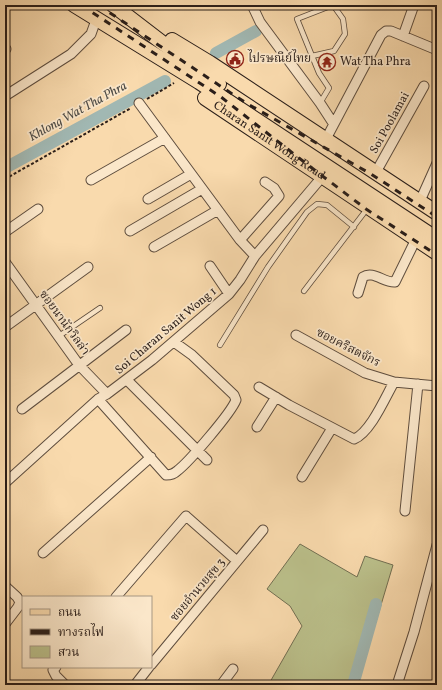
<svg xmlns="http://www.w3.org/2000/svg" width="442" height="690" viewBox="0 0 442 690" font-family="Vollkorn,'Noto Serif Thai',serif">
<rect width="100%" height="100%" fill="#f9daad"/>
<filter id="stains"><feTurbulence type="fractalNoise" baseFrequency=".005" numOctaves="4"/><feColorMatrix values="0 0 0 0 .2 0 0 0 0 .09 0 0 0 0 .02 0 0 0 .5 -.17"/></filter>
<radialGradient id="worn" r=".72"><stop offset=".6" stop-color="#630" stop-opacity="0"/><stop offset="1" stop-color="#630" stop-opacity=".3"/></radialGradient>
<path fill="#bbc08b" stroke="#726f52" d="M300,544L357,577L365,556L393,565L357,685H291L270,682L302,626L290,606L267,589Z"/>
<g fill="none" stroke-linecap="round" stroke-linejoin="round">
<path stroke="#a1b8b3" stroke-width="12" d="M216,53L256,31
M5,168L165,81
M353,685L376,604"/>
<g stroke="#5e4d3e" stroke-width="6">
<path id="service" d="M312,56L334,51L345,34L343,19L333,5
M320,103L329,88L319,73L297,19L333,5
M304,291L367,209
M59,336L100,308
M220,345L268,267L307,212L317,204L327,205L354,227"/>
</g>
<g stroke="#5e4d3e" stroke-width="11">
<path id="minor" d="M252,5L260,22L320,103L333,123
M403,36L414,5
M5,50L6,49
M5,96L71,54L91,34L96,20
M139,103L240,240L255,256
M326,139L381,35L386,31H391L437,50
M376,172L424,86
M91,180L165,138
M148,199L191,174
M420,201L437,163
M130,231L202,189
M5,232L38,209
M240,240L279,196L274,188L265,182
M154,247L218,210
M5,262L79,365L107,394
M210,266L229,294
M358,293L363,277C373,270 384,283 395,282L416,239
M5,327L88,267
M296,335L365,373L394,382L437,386
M127,380L207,460
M259,387L289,405L354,439C370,433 385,398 394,382
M98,399L166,475C171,475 174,474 177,471C189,462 231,413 236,400L234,395L192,355L174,342
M22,409L126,330
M257,427L276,397
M302,477L332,428
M5,483L98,399L107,394L152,360L229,294L240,280L255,256L322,177
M405,511L418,384
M43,553L151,457
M5,586L17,597L20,602L18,607L5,624
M116,597L186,516L237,561
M151,665L263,530
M56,667L53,670L56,676L65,685
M135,685L149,667
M221,685L233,669
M397,685L414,632L437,545"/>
</g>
<g stroke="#2a1e19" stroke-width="16">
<g id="primary">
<path d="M74,5L199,82L437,239"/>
<path d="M113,5L203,74L219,84"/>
<path d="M172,40L210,63L437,213"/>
<path id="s1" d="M205,98L437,253"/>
</g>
</g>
<path stroke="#2a1e19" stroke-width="2" stroke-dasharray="3 2" stroke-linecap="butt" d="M147,99L174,83
M5,179L131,108
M358,685L360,680"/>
<use href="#service" stroke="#fbe7ca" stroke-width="4.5"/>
<use href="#minor" stroke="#fbe7ca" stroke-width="9"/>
<use href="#primary" stroke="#f9daad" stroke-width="14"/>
<path stroke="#2a1e19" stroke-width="3" stroke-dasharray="7 7" stroke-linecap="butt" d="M81,5L221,97L308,165L366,209L437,255
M98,5L246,103L371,174L437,217"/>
</g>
<defs>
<g id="civic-ring" transform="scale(0.9)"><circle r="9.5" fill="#fbe7ca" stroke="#8f2418" stroke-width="1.5"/><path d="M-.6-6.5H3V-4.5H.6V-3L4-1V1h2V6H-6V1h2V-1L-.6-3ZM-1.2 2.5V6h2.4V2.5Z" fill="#8f2418"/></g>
<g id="temple-ring" transform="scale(0.9)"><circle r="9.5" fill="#fbe7ca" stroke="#8f2418" stroke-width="1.5"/><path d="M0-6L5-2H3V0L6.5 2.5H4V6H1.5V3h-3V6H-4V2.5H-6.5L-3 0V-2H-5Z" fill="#8f2418"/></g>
</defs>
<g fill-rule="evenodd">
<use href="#civic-ring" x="235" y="59"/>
<use href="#temple-ring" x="327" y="62"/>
</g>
<g text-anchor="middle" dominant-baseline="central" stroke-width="3.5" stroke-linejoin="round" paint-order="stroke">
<g font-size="12" fill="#2a1e19" stroke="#fbe7ca" text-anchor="start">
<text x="248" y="59">ไปรษณีย์ไทย</text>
<text x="340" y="62">Wat Tha Phra</text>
</g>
<g font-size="12" fill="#2a1e19" stroke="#fbe7ca">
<text transform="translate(390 123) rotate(-61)">Soi Poolamai</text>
<text stroke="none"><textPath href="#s1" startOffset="77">Charan Sanit Wong Road</textPath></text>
<text transform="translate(64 323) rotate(54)">ซอยนานักวิลล่า</text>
<text transform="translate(166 331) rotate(-40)">Soi Charan Sanit Wong 1</text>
<text transform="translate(348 348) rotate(27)">ซอยคริสตจักร</text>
<text transform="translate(198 590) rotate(-50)">ซอยอำนวยสุข 3</text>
</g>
<g font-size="13" font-style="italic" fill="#4e4c47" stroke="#fbe7ca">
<text transform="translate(78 112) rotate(-29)">Khlong Wat Tha Phra</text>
</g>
</g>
<rect width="442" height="690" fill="none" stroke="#f9daad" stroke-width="20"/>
<rect x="6" y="6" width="430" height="678" fill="none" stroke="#2a1e19" stroke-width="2"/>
<rect x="10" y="10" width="422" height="670" fill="none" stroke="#2a1e19"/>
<rect x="22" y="596" width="130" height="72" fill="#fbe7ca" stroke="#a79783"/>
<rect x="30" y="609" width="20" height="6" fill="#f9daad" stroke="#a79783"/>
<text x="58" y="616" font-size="12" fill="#2a1e19">ถนน</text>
<rect x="30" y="629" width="20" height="6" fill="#2a1e19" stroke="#a79783"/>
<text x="58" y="636" font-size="12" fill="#2a1e19">ทางรถไฟ</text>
<rect x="30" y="646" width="20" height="12" fill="#bbc08b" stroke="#a79783"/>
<text x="58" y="656" font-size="12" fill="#2a1e19">สวน</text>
<rect width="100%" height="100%" filter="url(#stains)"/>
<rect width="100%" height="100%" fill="url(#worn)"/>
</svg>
